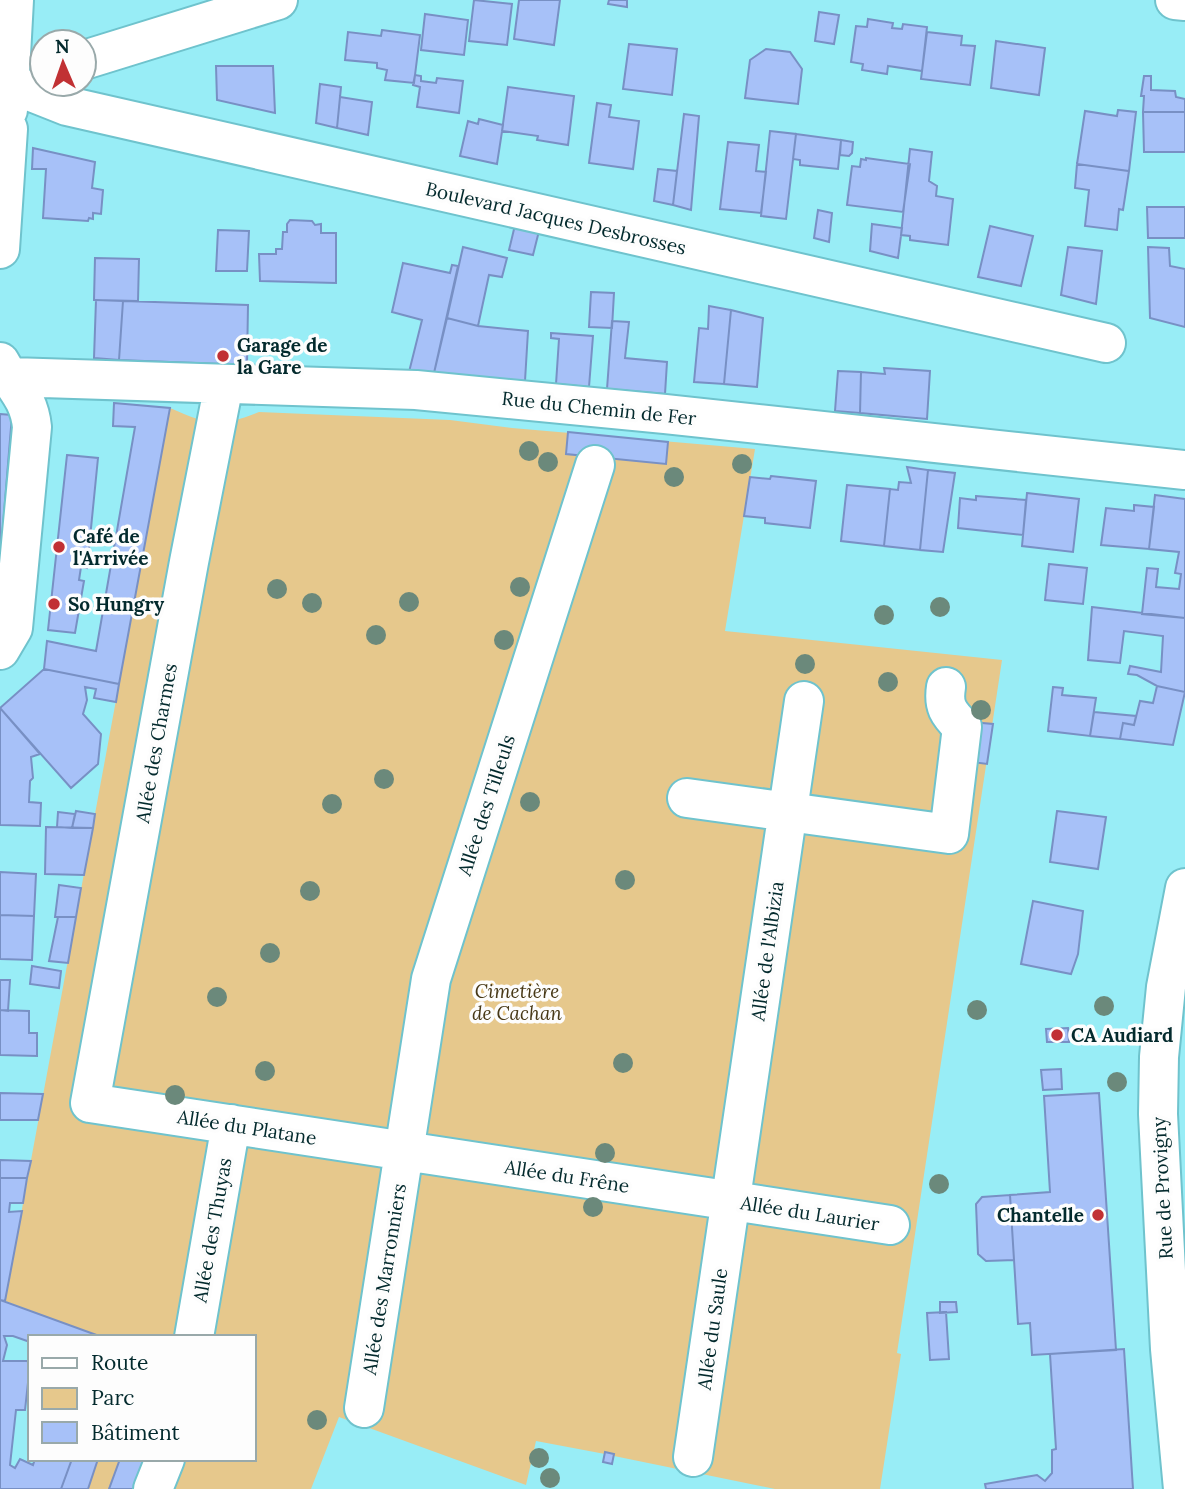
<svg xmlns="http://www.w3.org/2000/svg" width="1185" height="1489" viewBox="0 0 1185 1489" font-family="Lora,serif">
<rect width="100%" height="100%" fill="#98edf6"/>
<path fill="#e6c88c" d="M170,408C209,425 218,428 259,412L450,420L512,428L755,449L725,631L1002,660L897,1353L901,1354L880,1489H775L614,1456V1454L606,1452L605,1454L536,1441L526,1485L339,1417L311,1489H88L98,1459H254V1337H102L5,1301Z"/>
<path fill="#a7c1f8" stroke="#7890c4" stroke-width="2" d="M474,0L512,4L507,45L469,41Z
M519,0H560L554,45L514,39Z
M609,0H627V7L608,4Z
M819,12L839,15L834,44L815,41Z
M425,14L468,20L464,55L421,50Z
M868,19L893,23L892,28L902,29L903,24L927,27L922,71L888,66L887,74L862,70L863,64L851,62L856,26L867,27Z
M382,30L420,35L414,83L385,80L387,70L377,68V63L345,60L348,32L381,36Z
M927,32L962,36L961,45L975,46L970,85L921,79Z
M996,41L1045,48L1039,95L991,88Z
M629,44L677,49L672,95L623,89Z
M766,49L790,52L802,69L798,104L745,98L750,60Z
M216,66H273L275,113L217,100Z
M415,75L421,76V81L436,83L437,78L463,81L459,113L417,107L420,87L413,85Z
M1144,76H1151V90L1175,91L1176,97L1185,99V112H1143L1144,96H1141Z
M320,84L341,87L337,128L316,123Z
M508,87L574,96L568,145L537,140L538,136L502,131Z
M340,97L372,102L368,135L337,128Z
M597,103L611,105L609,117L639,121L633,169L589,163Z
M1118,110L1136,112L1129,171L1077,164L1085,111L1117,116Z
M1143,112H1185V152H1144Z
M684,114L699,116L691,210L673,205Z
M479,119L503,125L497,164L460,156L468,121L478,124Z
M770,131L796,134L786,219L761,216Z
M796,134L841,140L838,169L800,165V160L793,159Z
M841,140L853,142L852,153L849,156L840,155Z
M728,142L759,145L756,171L766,172L761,213L720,209Z
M33,148L95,162L92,188L103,190L101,214L93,213V219L89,218L88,221L43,218L46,169H32Z
M910,149L932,152L929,181L937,186L936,196L953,199L948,245L910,240V236L901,235Z
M866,158L910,164L903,212L847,205L852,166L860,167L861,159L866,160Z
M1077,164L1129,171L1123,210L1119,209L1117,230L1085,226L1089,190L1075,188Z
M658,169L677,171L673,205L654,201Z
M1147,207H1185V238H1148Z
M818,210L832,213L829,242L814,238Z
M290,220L312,221L315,225L321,224V233H336V283L260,281L259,254H276V249H282L283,232H287V224Z
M872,224L902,228L898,258L870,251Z
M515,225L539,231L533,255L509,250Z
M990,226L1033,236L1021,286L978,277Z
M218,230L249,231L247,271H216Z
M463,247L507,258L502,277L489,275L478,326L447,318Z
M1068,247L1102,251L1096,304L1061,295Z
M1148,247L1169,248L1170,266L1185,269V327L1150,318Z
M95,258L139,259L138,301L94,300Z
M403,263L450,273L452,265L458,266L434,373L409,372L422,320L392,312Z
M591,292L614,293L612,328L589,327Z
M96,300L123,301L119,360L94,358Z
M123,301L248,305L247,365L119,360Z
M709,306L731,310L724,384L694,382L699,328L708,329Z
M731,310L763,318L757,387L724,384Z
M447,318L478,326L528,331L525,381L434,373Z
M612,321L629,322L625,358L667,362L665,394L607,389Z
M551,333L593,336L589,387L556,384L559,339L551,338Z
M884,368L930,371L927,419L860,413L861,372L885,374Z
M838,371L861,372L860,413L835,411Z
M114,403L170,408L119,684L44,669L47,641L96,651L135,427L113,426Z
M0,414L12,415L0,563Z
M568,432L668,442L666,464L566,454Z
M67,455L98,458L87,568L81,567L79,580L84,581L75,633L48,630Z
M907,467L928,470L920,550L884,546L890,489L898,490L899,482L911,483Z
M928,470L955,473L943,552L920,550Z
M771,476L816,481L810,528L765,523V518L744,516L750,477L770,479Z
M847,485L890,489L884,546L841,541Z
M1027,493L1079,499L1073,552L1022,546Z
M1155,495L1185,499V618L1142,614L1147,568L1158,569L1156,587L1179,589L1181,574L1175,573L1179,552L1149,549Z
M976,496L1026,500L1023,535L958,528L960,498L976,500Z
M1134,505L1154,507L1149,549L1101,545L1106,508L1134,511Z
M1049,564L1087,568L1083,604L1045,600Z
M1092,607L1185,618V692L1157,686L1137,675L1128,674L1130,666L1161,672L1163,636L1124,631L1120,663L1088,660Z
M44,669L119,684L116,702L94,698L96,689L85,687L87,700L83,714L101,734L98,764L71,788L0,708Z
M1157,686L1185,692L1173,745L1120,739L1123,723L1134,725L1140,701L1153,703Z
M1053,687L1063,688L1062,695L1096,698L1090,736L1048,731Z
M0,708L40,754L31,757L33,778L30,781L29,802L41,803L40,826L0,825Z
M1094,712L1136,716L1134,725L1123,723L1120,739L1090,736Z
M971,722L993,724L987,764L965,761Z
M76,811L95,814L93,828H72Z
M1057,811L1106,817L1098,869L1050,862Z
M58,812L75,814L72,828L57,827Z
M46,827L93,828L84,875L45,874Z
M0,872L36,874L34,916L0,915Z
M59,885L81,888L76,917H55Z
M1033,901L1083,911L1078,954L1071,974L1021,964Z
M0,915L34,916L32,960L0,959Z
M58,917H76L68,963L49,961Z
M32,966L61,971L59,988L30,984Z
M0,980H10L8,1011L0,1010Z
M0,1010L29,1011V1033H37V1056L0,1055Z
M1068,1028L1069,1042H1047L1046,1029Z
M1061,1069L1062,1089L1043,1090L1041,1070Z
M0,1093L43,1094L38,1120H0Z
M1099,1093L1116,1350L1032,1355L1030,1323L1018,1324L1010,1195L1050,1192L1044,1096Z
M0,1160L31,1161L27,1178H0Z
M0,1178H27L23,1203H10L9,1212L22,1211L5,1301L0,1300Z
M1010,1195L1014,1260L986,1261L978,1254L976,1204L982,1197Z
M0,1300L102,1337H30V1342L13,1336H4L7,1345L3,1361H27L30,1364L25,1410H16L10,1465L15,1468L20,1459L33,1465L35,1459H72L61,1489H0Z
M940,1302H956L957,1312L940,1313Z
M946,1312L949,1359L930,1360L927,1313Z
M1124,1349L1133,1489H986L985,1484L1037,1475L1045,1481L1052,1473V1450L1056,1449L1050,1354Z
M605,1452L614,1454L612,1464L603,1462Z
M72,1459H98L88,1489H61Z
M120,1459H147L137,1489H109Z"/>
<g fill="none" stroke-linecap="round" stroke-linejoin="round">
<g stroke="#6fc3cd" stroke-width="42">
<path id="minor" d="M1175,0L1185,1
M84,60L278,0
M9,83L67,106L1106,343
M8,110L14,0
M0,249L8,129
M0,362C13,386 29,397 32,427L13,628L0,650
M11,377L416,390L665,414L1185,470
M224,384L189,562L90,1103L890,1225
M687,798L949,834L962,727C948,713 943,706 946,687
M194,1337L231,1124
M364,1408L431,979L595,465
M693,1457L804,701
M153,1489L165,1459
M1183,1489L1170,1349L1158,1114L1159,1057L1166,987L1185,888"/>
</g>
<use href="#minor" stroke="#fff" stroke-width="38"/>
</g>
<g fill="#6b897b">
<circle cx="529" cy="451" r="10"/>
<circle cx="548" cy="462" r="10"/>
<circle cx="742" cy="464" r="10"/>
<circle cx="674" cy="477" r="10"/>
<circle cx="520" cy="587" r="10"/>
<circle cx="277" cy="589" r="10"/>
<circle cx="409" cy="602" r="10"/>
<circle cx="312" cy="603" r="10"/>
<circle cx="940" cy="607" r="10"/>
<circle cx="884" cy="615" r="10"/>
<circle cx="376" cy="635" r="10"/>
<circle cx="504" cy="640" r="10"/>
<circle cx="805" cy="664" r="10"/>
<circle cx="888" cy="682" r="10"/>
<circle cx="981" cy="710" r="10"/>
<circle cx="384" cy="779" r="10"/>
<circle cx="530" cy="802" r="10"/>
<circle cx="332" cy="804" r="10"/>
<circle cx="625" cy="880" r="10"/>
<circle cx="310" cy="891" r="10"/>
<circle cx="270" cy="953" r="10"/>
<circle cx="217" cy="997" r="10"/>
<circle cx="1104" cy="1006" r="10"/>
<circle cx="977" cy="1010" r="10"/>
<circle cx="623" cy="1063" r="10"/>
<circle cx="265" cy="1071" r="10"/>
<circle cx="1117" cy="1082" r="10"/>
<circle cx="175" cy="1095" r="10"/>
<circle cx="605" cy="1153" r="10"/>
<circle cx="939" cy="1184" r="10"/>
<circle cx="593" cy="1207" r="10"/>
<circle cx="317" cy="1420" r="10"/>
<circle cx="539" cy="1458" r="10"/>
<circle cx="550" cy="1478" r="10"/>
</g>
<g fill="#c13134" stroke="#fdfdfd" stroke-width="2.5">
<circle cx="223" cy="356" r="7"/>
<circle cx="59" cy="547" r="7"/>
<circle cx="54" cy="604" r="7"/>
<circle cx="1057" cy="1035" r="7"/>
<circle cx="1098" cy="1215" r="7"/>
</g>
<g text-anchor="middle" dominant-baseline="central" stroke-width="7" stroke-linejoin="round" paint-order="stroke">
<g font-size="19" fill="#032a2d" stroke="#fdfdfd">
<text transform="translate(556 218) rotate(13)">Boulevard Jacques Desbrosses</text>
<text transform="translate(599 408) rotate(6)">Rue du Chemin de Fer</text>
<text transform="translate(156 743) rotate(-80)">Allée des Charmes</text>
<text transform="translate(486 805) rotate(-72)">Allée des Tilleuls</text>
<text transform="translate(767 951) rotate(-82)">Allée de l'Albizia</text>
<text transform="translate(247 1127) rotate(9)">Allée du Platane</text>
<text transform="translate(567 1176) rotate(9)">Allée du Frêne</text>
<text transform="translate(1162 1188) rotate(-93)">Rue de Provigny</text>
<text transform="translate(810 1213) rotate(9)">Allée du Laurier</text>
<text transform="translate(212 1230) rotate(-80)">Allée des Thuyas</text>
<text transform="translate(384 1279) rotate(-81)">Allée des Marronniers</text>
<text transform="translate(712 1329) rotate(-82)">Allée du Saule</text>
</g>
<g font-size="19" font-weight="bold" fill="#032a2d" stroke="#fdfdfd" text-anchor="start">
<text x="237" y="345">Garage de<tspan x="237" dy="22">la Gare</tspan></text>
<text x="73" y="536">Café de<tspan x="73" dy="22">l'Arrivée</tspan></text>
<text x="68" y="604">So Hungry</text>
<text x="1071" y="1035">CA Audiard</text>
<text x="1084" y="1215" text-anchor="end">Chantelle</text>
</g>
<g font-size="19" font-style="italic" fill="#473816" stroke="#fdfdfd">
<text x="517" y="991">Cimetière<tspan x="517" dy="22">de Cachan</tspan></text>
</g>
</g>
<rect x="28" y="1335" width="228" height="126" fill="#fdfdfd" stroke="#99a9aa" stroke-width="2"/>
<rect x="42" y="1358" width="35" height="10" fill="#ffffff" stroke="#99a9aa" stroke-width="2"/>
<text x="91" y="1370" font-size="21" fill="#032a2d">Route</text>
<rect x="42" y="1388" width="35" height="21" fill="#e6c88c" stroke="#99a9aa" stroke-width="2"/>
<text x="91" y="1405" font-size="21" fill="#032a2d">Parc</text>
<rect x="42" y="1422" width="35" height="21" fill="#a7c1f8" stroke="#99a9aa" stroke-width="2"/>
<text x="91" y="1440" font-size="21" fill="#032a2d">Bâtiment</text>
<g transform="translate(63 63) rotate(358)"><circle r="33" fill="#fdfdfd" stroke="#99a9aa" stroke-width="2"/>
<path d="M0-5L12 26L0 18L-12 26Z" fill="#c13134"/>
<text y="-10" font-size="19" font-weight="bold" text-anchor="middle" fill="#032a2d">N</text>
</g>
</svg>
